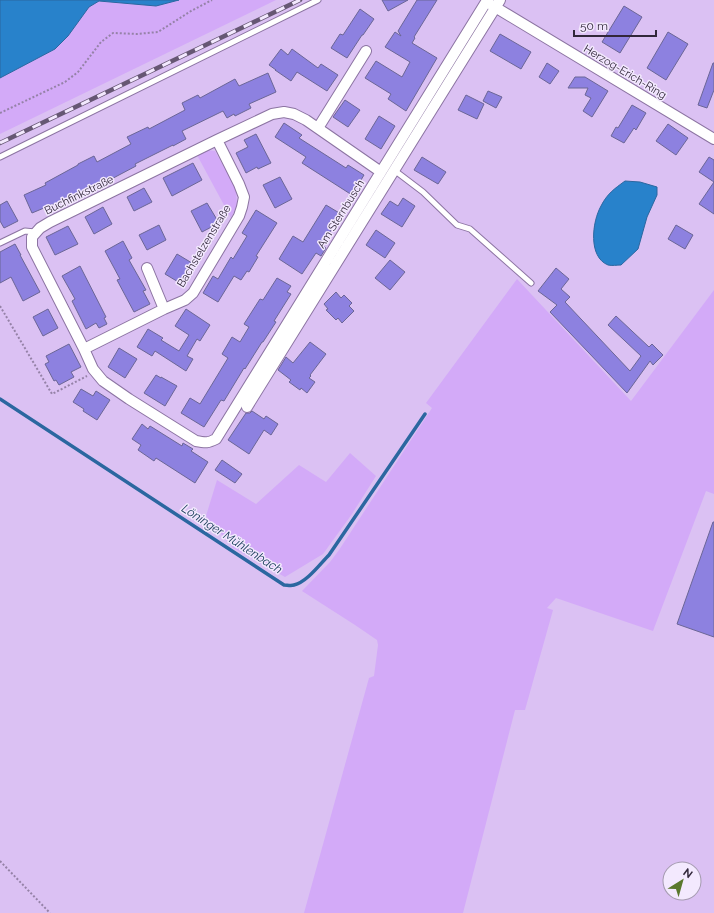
<svg xmlns="http://www.w3.org/2000/svg" width="714" height="913" viewBox="0 0 714 913" font-family="Raleway,sans-serif">
<rect width="100%" height="100%" fill="#dbc1f3"/>
<path fill="#d3aaf8" d="M179,0H276L0,134V78L55,49L68,36L89,7L99,1L156,6Z
M207,150L215,151L236,189L237,205L231,218L197,155Z
M517,279L631,401L714,290V494L706,491L653,631L556,598L547,608L553,610L525,710H515L463,913H304L369,678L374,676L378,645L377,640L355,625L302,591L330,562L339,550L432,408L426,403Z
M350,453L376,476L352,514L323,554L285,577L233,548L206,516L217,480L256,504L299,465L326,482Z"/>
<path fill="#2882cb" stroke="#2b67a0" d="M0,0H179L156,6L99,1L89,7L68,36L55,49L0,78Z
M625,181L640,182L657,187V195L647,217L638,249L621,265C617,265 612,266 608,265C588,257 592,222 601,206C607,194 614,189 625,181Z"/>
<g fill="none" stroke-linecap="round" stroke-linejoin="round">
<path stroke="#2b67a0" stroke-width="3.5" d="M0,399L284,585C287,585 291,586 294,585C307,582 320,564 329,555L425,414"/>
</g>
<path fill="#8d81e0" stroke="#6b6696" d="M382,0H408L388,11Z
M417,0H437L414,37L415,38L412,43L437,58L406,111L388,99L391,94L365,78L376,61L402,77L410,62L385,47L395,32L401,36L398,31Z
M624,6L642,17L620,53L602,42Z
M360,9L374,19L363,35H362L347,58L331,48L340,34L343,35Z
M668,32L688,44L666,80L647,68Z
M500,34L531,52L521,69L490,51Z
M281,49L288,55L292,49L318,68L321,64L338,75L327,91L297,72L291,81L275,70H276L269,65Z
M547,63L559,71L550,84L539,77Z
M713,63H714V90L707,108L698,105Z
M268,73L276,92L249,104L251,108L235,116L234,114L227,118L223,111L182,131L186,139L173,146V145L135,164L136,166L102,184L103,185L90,193L88,189L57,205L56,203L32,213L24,195L46,185L45,183L78,165V164L94,156L97,162L131,144L127,137L148,127L149,129L185,110L182,103L198,95L200,98L235,79L239,86Z
M575,77H585L608,91L592,117L583,111L591,98L585,95L588,88H568Z
M488,91L502,97L496,108L483,101Z
M466,95L484,104L477,119L458,110Z
M345,100L360,110L348,127L333,117Z
M632,105L646,113L636,130L634,128L624,143L611,136L616,127L618,128Z
M379,116L395,126L381,149L365,139Z
M284,123L302,135L299,138L346,168L348,165L364,175L352,195L302,163L306,157L275,137Z
M668,124L688,138L676,155L656,141Z
M256,134L271,163L258,169L257,167L246,173L236,153L248,147L244,140Z
M422,157L446,172L438,184L414,170Z
M709,157L714,160V214L699,204L714,182L699,172Z
M193,163L202,180L172,196L163,178Z
M280,177L292,199L275,208L263,185Z
M144,188L152,202L134,211L127,197Z
M403,198L415,206L402,227L381,214L390,201L398,206Z
M7,201L18,221L4,228L0,221V205Z
M207,203L219,223L202,232L191,211Z
M326,205L341,214L322,245L326,248L321,256L316,253L302,274L279,259L293,236L303,242Z
M103,207L112,224L94,234L85,217Z
M256,210L277,223L256,256L258,257L249,272L247,271L241,280L234,276L218,302L203,293L213,276L218,279L231,257L233,259L247,236L242,233Z
M159,225L166,240L147,250L139,235Z
M676,225L693,235L685,249L668,239Z
M68,226L78,244L55,255L46,237Z
M376,230L395,243L385,258L366,245Z
M123,241L132,258L129,260L146,290L143,291L150,304L134,312L117,280L120,279L105,251Z
M15,244L21,255H20L40,292L23,301L11,277L0,283V252Z
M177,254L192,263L180,283L165,274Z
M390,260L405,272L390,290L375,278Z
M80,266L106,317L104,318L107,324L99,328L96,323L86,329L72,301L75,299L62,276Z
M556,268L569,279L561,289L570,297L565,302L630,371L641,356L608,325L616,316L649,347L652,344L663,355L653,365L650,361L627,393L550,312L557,305L538,291Z
M277,278L291,286L287,292L291,294L274,321L276,322L263,342H262L245,369L244,368L224,401L221,400L204,427L181,413L190,398L200,404L228,358L222,354L232,337L240,342L249,327L244,324L260,299L263,300Z
M336,292L341,298L344,295L352,303L349,306L354,311L342,323L338,318L336,320L326,310L328,309L324,304Z
M48,309L58,328L43,336L33,317Z
M186,309L210,325L200,341L197,339L187,356L193,359L186,371L155,351L152,356L137,347L148,329L163,338L161,340L179,351L189,335L175,326Z
M310,342L326,354L310,375L311,376L309,378L315,382L307,393L301,388L300,390L289,382L291,380L278,370L286,357L293,363Z
M69,344L81,367L71,372L74,377L59,385L56,380L54,381L45,364L49,362L46,356Z
M119,348L137,359L125,378L108,367Z
M156,375L161,378V377L177,386L165,406L144,393Z
M81,389L93,396L96,391L110,400L97,420L83,411L84,409L73,402Z
M252,411L264,419L266,416L278,424L271,435L264,430L249,454L228,440L246,413H250Z
M142,424L148,429L150,426L182,446L183,443L193,449L191,451L208,462L195,483L156,458L154,461L138,450L141,445L132,439Z
M222,460L242,474L235,483L215,470Z
M713,522H714V637L677,624Z"/>
<g fill="none" stroke-linecap="round" stroke-linejoin="round">
<g stroke="#8c74a2" stroke-width="7">
<path id="service" d="M0,157L318,0
M394,170L423,192L457,225L470,229L531,283
M0,243L25,231L35,232"/>
</g>
<g stroke="#8c74a2" stroke-width="12">
<path id="minor" d="M490,4L714,139
M318,128L366,51
M381,172L306,120L294,114L284,112L272,114L217,140L50,222L40,228L32,237V247L84,349L93,369L103,381L129,399L196,441C206,443 208,443 216,439C306,293 396,148 486,2
M147,268L164,309
M84,349L164,309L185,300L193,293L239,216L242,207L244,197L239,184L217,140
M247,407L500,0"/>
</g>
<path stroke="#9582a7" stroke-width="2" stroke-dasharray="2 2" stroke-linecap="butt" d="M0,113L65,82L78,72L101,42L113,33L137,34L158,32L191,11L212,0
M0,306L52,394L87,376
M0,861L50,913"/>
<use href="#service" stroke="#fff" stroke-width="5"/>
<use href="#minor" stroke="#fff" stroke-width="10"/>
<g stroke="#665773" stroke-width="4.5">
<path id="rail" d="M0,143L300,0"/>
</g>
<use href="#rail" stroke="#f3e9fe" stroke-width="3" stroke-dasharray="9" stroke-linecap="butt"/>
</g>
<g text-anchor="middle" dominant-baseline="central" stroke-width="3" stroke-linejoin="round" paint-order="stroke">
<g font-size="11" fill="#31273a" stroke="#f3e9fe">
<text transform="translate(625 72) rotate(31)">Herzog-Erich-Ring</text>
<text transform="translate(79 195) rotate(-26)">Buchfinkstraße</text>
<text transform="translate(341 214) rotate(-58)">Am Sternbusch</text>
<text transform="translate(204 246) rotate(-59)">Bachstelzenstraße</text>
</g>
<g font-size="12" font-style="italic" fill="#153857" stroke="#f3e9fe">
<text transform="translate(232 539) rotate(33)">Löninger Mühlenbach</text>
</g>
</g>
<g transform="translate(682 881) rotate(37)"><circle r="19" fill="#f3e9fe" stroke="#a59bb0"/>
<path d="M0-3L7 15L0 10L-7 15Z" fill="#5a782d"/>
<text y="-6" font-size="11" font-weight="bold" text-anchor="middle" fill="#31273a">N</text>
</g>
<path d="M574 30v6h82v-6" fill="none" stroke="#31273a" stroke-width="2"/>
<text x="580" y="30" font-size="12" fill="#31273a" stroke="#f3e9fe" stroke-width="3" paint-order="stroke">50 m</text>
</svg>
